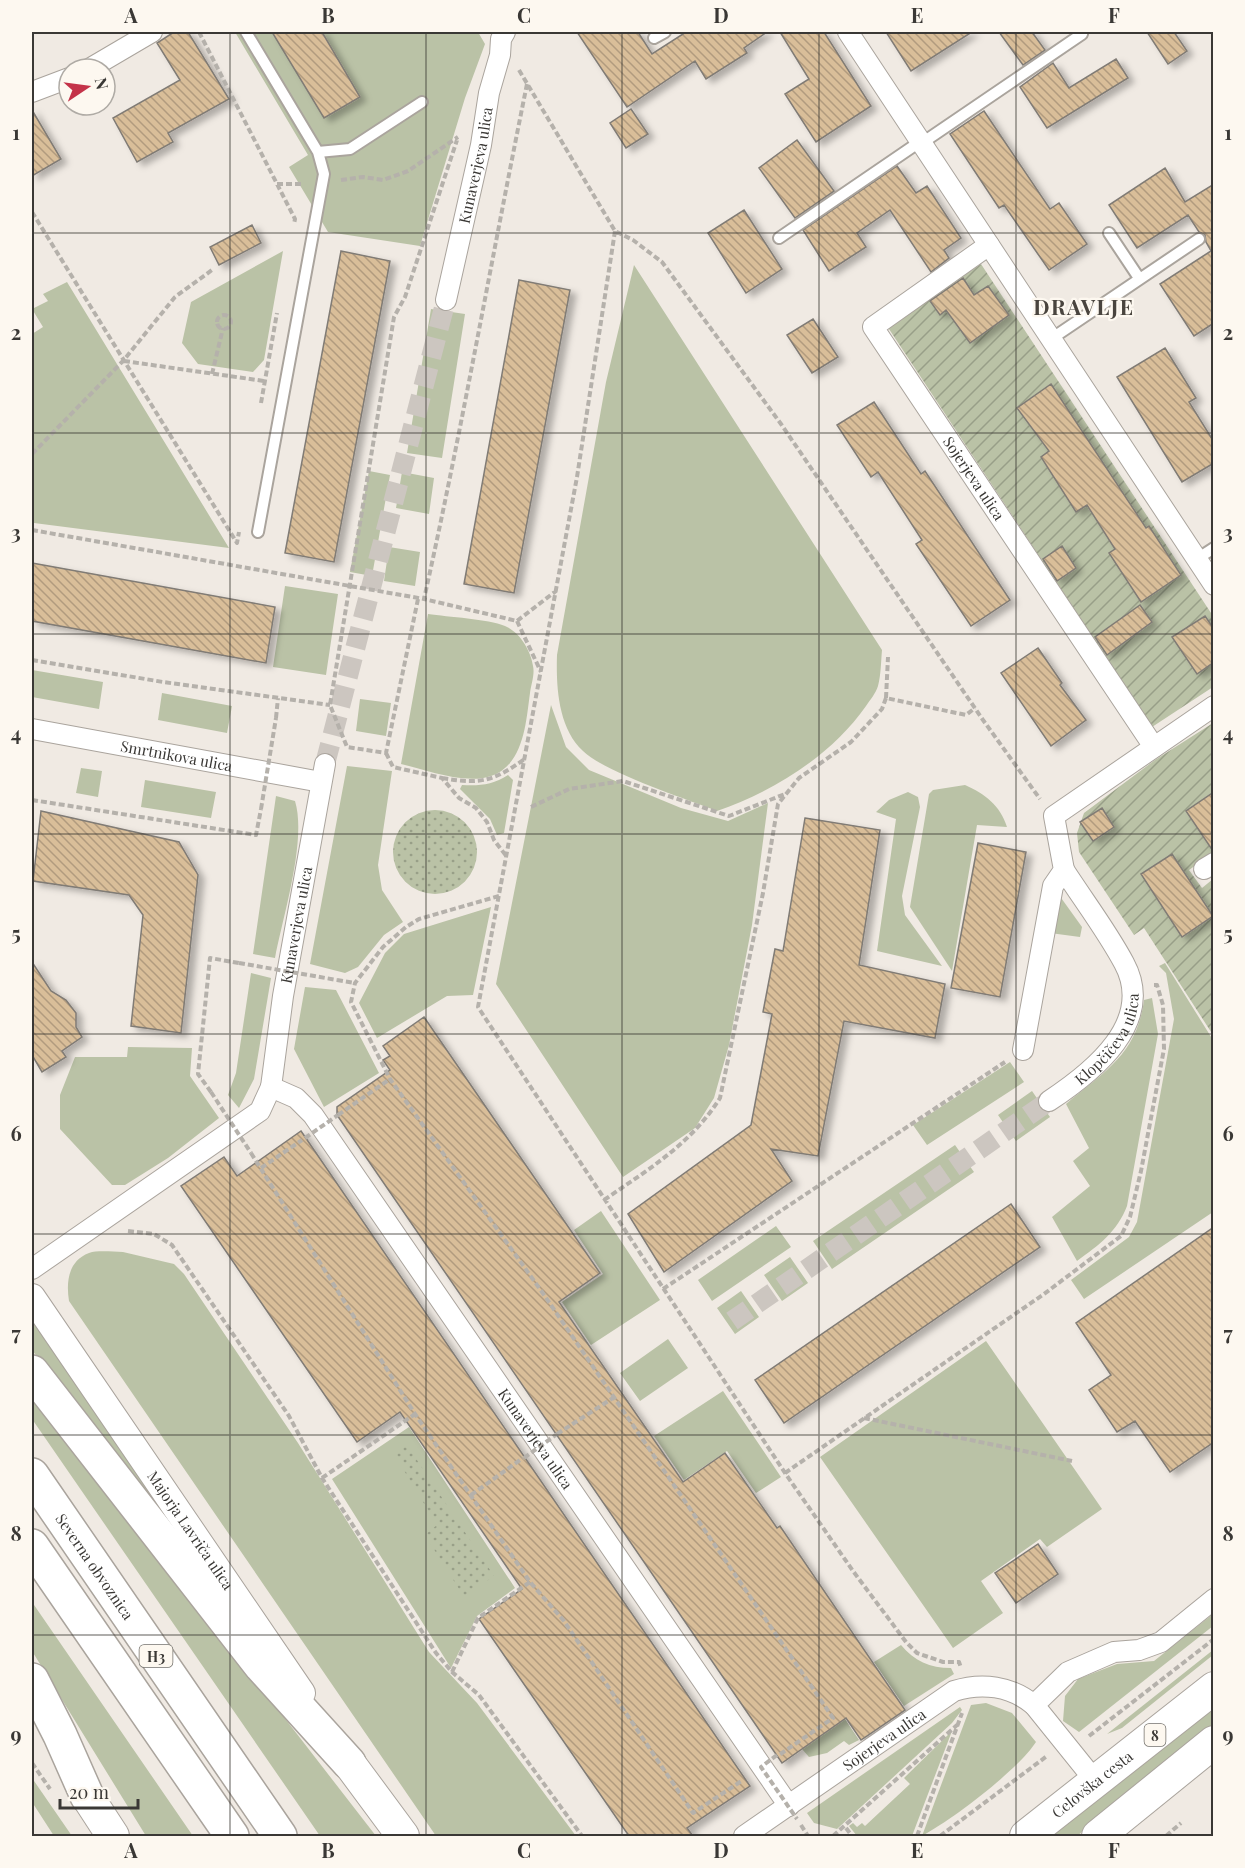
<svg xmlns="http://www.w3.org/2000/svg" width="1245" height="1868" viewBox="0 0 1245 1868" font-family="'Playfair Display',serif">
<defs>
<pattern id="park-dots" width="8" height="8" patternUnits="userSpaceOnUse" patternTransform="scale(1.5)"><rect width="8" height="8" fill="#bac2a6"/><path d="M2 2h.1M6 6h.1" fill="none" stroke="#989f88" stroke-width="1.8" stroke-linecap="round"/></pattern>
<pattern id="garden-furrows" width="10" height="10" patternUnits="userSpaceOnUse" patternTransform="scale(1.5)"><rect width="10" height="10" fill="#bac2a6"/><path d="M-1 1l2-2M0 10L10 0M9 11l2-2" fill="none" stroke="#989f88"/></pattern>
<pattern id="building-back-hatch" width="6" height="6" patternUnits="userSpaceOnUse" patternTransform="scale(1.5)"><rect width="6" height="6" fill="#d9be99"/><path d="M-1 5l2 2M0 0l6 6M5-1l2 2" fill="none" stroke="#b19b7e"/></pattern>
<filter id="shadow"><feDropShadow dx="6" dy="4" stdDeviation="3" flood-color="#0004"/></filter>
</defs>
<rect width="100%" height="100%" fill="#f0eae3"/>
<path fill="#bac2a6" d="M235,32H478L485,44L465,98L420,246L328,232L289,167L308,155Z
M283,251L264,360L253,372L198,364L182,343L191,302Z
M634,265L882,650C881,661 881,675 878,686C876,693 870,700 866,706C832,755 773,792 717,811C684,798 606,773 583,751C558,728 556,686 557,655L606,382Z
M67,282L229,548L34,523L32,519V334L43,327L32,309L48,301L43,294Z
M431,309L465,314L442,458L407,453Z
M369,471L390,475L372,576L350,572Z
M402,472L434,478L429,514L396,508Z
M389,547L420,552L415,586L384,581Z
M285,586L338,594L326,675L273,667Z
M428,614C448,617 488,619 505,626C520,632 531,651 533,666C535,674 531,685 530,693C526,722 524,765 491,776C465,785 427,770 401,764Z
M32,670L103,682L99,709L32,697Z
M162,693L232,706L227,733L158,720Z
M360,699L391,703L386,736L356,731Z
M551,705L566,747L589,770L681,808L728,821L768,803L752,925L729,1045L714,1098L695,1128L623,1177L496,984Z
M347,766L392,771L378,865L382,890L403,922L384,935L358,967L345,973L310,964Z
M81,768L102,771L98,797L76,793Z
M508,775L513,780L504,833L497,835L490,819L460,789L462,785C479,786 493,785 508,775Z
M145,780L216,792L211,818L141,807Z
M965,785C985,794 1000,805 1007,827L977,825L952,971L910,907L929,794L933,790Z
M908,792L918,797L920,807L902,896L905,915L942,966L877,951L896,819L876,812L889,800Z
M276,796L295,801C307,840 283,916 275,958L253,954Z
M1059,895L1082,927L1080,937L1050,933Z
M491,907L473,995L447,996L377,1038L359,1003L385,953L404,934Z
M1165,963L1213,1040V1212L1084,1299L1071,1280L1129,1237L1137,1222L1174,1019L1166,973L1159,966Z
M251,973L271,978L254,1079L239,1108L228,1095L236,1073Z
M305,987L336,990L379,1073L324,1107L294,1049Z
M1152,998L1158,1034L1127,1206C1117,1232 1099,1245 1077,1261L1052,1217L1090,1186L1073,1161L1089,1148L1066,1104C1105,1071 1137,1054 1144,1000Z
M128,1047L192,1048L190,1076L219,1118L168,1158L125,1185H112L60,1129V1095L75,1057H127Z
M1010,1062L1024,1082L927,1145L913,1125Z
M1032,1091L1050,1117L1016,1141L998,1115Z
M955,1145L974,1172L832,1269L813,1241Z
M601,1211L660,1300L591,1345L562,1302L603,1274L574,1230Z
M776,1226L791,1247L712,1301L698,1280Z
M123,1252L174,1264L184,1274L298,1443L429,1652L477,1703L576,1836H436L69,1301C66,1282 68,1261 89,1253C98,1250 113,1252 123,1252Z
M790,1257L808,1283L782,1301L764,1275Z
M741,1291L759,1317L735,1334L717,1308Z
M32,1316L175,1525L172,1535L32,1350Z
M668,1339L688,1368L640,1401L620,1373Z
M986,1341L1102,1509L1047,1547L1040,1539L981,1581L1003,1613L953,1648L820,1457Z
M723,1391L781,1477L756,1493L727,1451L684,1480L654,1436Z
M32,1392L376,1836H320L32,1419Z
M409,1427L515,1588L477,1616L451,1668L332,1479Z
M32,1602L193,1836H146L32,1651Z
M1213,1614V1626L1079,1732L1063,1721L1065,1696L1078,1679L1117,1664L1154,1661Z
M901,1645C914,1661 930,1668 951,1668L954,1674L904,1706L874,1662Z
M1213,1650V1655L1122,1728L1107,1734Z
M986,1703L1012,1713L1036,1742C1017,1771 953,1819 922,1836L971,1705Z
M1213,1705V1725L1077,1836H1052Z
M960,1707L962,1710L952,1723L837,1829L814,1823L807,1813Z
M845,1719L859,1740L849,1745L844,1741L827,1753L809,1757L802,1749Z
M952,1731L912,1836H857L849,1826L853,1823L857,1827L862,1823L865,1826L910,1784L904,1778Z
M32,1778L72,1836H54L32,1802Z"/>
<path fill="url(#park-dots)" d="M393 852a42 42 0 1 1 84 0a42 42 0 1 1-84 0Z
M407,1445L494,1576L464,1597L425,1535L437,1525L394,1454Z"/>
<path fill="url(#garden-furrows)" d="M981,264L1213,616V687L1152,727L887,326Z
M1213,723V853L1189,870L1202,888L1213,879V1035L1144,928L1134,935L1079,852L1077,833L1084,813L1155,760Z"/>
<path fill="url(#building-back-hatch)" stroke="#807b75" stroke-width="1.5" filter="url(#shadow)" d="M174,32H188L229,99L168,133L173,142L137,162L113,118L180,80L157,43Z
M272,32H322L360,97L324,118Z
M577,32H638L652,54L686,32H767L744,48L747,53L706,79L695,61L627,107Z
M780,32H824L871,106L816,142L785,94L809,79Z
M886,32H972L911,71Z
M999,32H1032L1045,50L1023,65Z
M1147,32H1174L1187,51L1168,64Z
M1116,59L1128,78L1047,128L1020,87L1053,63L1069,88Z
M631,109L648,134L626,148L610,123Z
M32,110L61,159L32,176Z
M984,111L1050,209L1059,203L1087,244L1049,270L1004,205L999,208L950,134Z
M797,140L834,191L795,218L759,168Z
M897,166L916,193L927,186L961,238L944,250L949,258L931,272L890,210L857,233L866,247L829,271L803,230Z
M1165,168L1185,202L1214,184V323L1194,336L1160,284L1211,251L1206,242L1205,235L1199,232L1188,215L1137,248L1109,205Z
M744,210L782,269L746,293L708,233Z
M252,225L261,243L219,265L210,247Z
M341,251L390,261L334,562L285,553Z
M963,278L974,295L988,286L1009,315L970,343L946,310L940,315L930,301Z
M519,280L570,290L514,593L464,584Z
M813,319L838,357L812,373L787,335Z
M1165,348L1196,398L1189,402L1214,442V463L1182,482L1117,377Z
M1051,384L1146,528L1149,526L1181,575L1141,602L1109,553L1115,549L1087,505L1076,512L1041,457L1049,451L1017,408Z
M874,402L921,474L925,471L1010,600L971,626L916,544L922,540L878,472L871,477L837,425Z
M1062,546L1076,568L1057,581L1043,559Z
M32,563L275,607L266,663L32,621Z
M1140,605L1152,622L1107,655L1095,637Z
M1205,616L1214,629V662L1197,674L1172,637Z
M1038,648L1062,683L1060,685L1086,720L1051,746L1001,673Z
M1214,792V851H1213L1186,811Z
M1102,808L1114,827L1093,841L1080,822Z
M41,811L179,842L198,875L181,1033L131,1026L143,915L129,895L33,881Z
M805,818L880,830L859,965L945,984L935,1038L844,1021L818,1156L771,1149L792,1181L664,1272L628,1214L751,1125L772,1014L763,1012L775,949L783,951Z
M978,843L1026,852L1000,997L951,988Z
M1172,854L1213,916L1182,937L1141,874Z
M32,962L51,991L66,1000L76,1013V1027L82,1037L62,1051L66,1057L42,1072L32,1055Z
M424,1017L600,1273L559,1302L683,1482L725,1453L777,1528L780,1526L905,1710L861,1740L846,1718L782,1763L337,1115V1107L390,1070L383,1060L390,1056L383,1046Z
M301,1131L750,1786L687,1828L693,1836H629L479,1619L522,1589L400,1412L357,1442L181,1186L224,1157L237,1176Z
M1011,1204L1040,1247L784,1423L755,1380Z
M1214,1227V1442L1170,1472L1135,1421L1117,1432L1089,1390L1111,1375L1076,1323Z
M1038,1544L1058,1574L1016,1603L995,1573Z"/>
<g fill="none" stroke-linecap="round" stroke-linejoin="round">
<path stroke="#ccc6c0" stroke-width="20" stroke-dasharray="20 10" stroke-linecap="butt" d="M325,764L446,300
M732,1321L1049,1101"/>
<g stroke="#aaa49d" stroke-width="14">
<path id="service" d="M246,32L318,152L324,174L258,532
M654,38L665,32
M922,143L1082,34
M318,152L350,149L422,102
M1109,233L1139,278
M779,238L921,141
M1051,339L1199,239
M1197,559L1214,548"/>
</g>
<g stroke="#aaa49d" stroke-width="22">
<g id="minor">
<path d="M848,32L1214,585"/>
<path d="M89,69L152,32"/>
<path d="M32,92L69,78"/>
<path id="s1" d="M989,245L873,327L1154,747"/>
<path id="s2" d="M446,300L481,145L489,93L500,55L501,39L505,32"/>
<path id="s3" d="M32,729L321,782"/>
<path d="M1204,869L1214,863"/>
<path d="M1023,1050L1053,886L1064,870L1054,816L1214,706"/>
<path id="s4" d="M271,1087L283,996L325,764"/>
<path id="s5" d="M1049,1101C1093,1072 1156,1022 1124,963C1107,931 1084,901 1064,870"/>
<path id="s6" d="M32,1269L260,1111L271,1087L296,1098L313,1115L789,1806"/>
<path d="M1096,1782L1034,1705L1068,1672L1114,1652L1139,1650L1161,1642L1214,1599"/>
<path id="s7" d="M744,1836L954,1691C982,1682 1011,1686 1034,1705"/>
</g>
</g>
<g stroke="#aaa49d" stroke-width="28">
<g id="tertiary">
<path id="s8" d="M32,1297L302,1693"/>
</g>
</g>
<g stroke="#aaa49d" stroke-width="34">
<g id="primary">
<path d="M349,1763L403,1836"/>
<path d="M87,1796L113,1836"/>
<path id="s9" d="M1026,1836L1214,1688"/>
<path d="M1098,1836L1214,1742"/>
</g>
</g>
<g stroke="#aaa49d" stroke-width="36">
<g id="trunk">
<path d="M32,1372L261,1666L349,1763"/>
<path id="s10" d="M32,1475L280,1836"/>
<path d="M32,1546L232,1836"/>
<path d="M32,1680L60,1735L87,1796"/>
</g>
</g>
<path stroke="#b5b1ab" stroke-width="4" stroke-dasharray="6 3" stroke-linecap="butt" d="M199,32L295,219L294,224
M519,70L615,231L633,240L662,262L781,424L983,720L1040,799
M527,84C492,256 462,429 424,599L517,621L556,591
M341,180L363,177L383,180L408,171L458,137
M277,184H303
M32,212L237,543L239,532
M615,231L577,477L478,1007L785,1473L853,1571L906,1642L917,1653L943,1662H959L961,1668
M217 322a7 7 0 1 1 14 0a7 7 0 1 1-14 0Z
M124,361L264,381
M212,374L223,328
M261,403L277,313
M32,454L123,361L175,297L212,270
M32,530L424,599
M418,599L386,753L347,747L330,705L394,317L405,297L457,140
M517,621L541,672
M32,660L163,682L330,705
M886,698L888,657
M276,718L278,698
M386,753L393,767L442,778L459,798L476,808L487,822L494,840L507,857
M442,778C481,785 494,781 526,758
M32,800L256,835L261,809
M531,807L569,789L623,781L729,816L785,794
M499,896L419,919L406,927L383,947L355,983L351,1002L390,1079L542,1292L833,1718L779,1755
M337,980L355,983
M211,1092L198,1074L210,958L239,963
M338,1115L390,1079
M251,1153L415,1414L530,1582L564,1621L693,1813L743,1780
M261,1168L302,1140
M604,1200C649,1169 691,1144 720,1098L763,893L778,804L799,778L851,742L882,709L886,698L966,715L975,708
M128,1231L154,1234L172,1245L289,1416L322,1478L436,1653L452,1672L479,1695L582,1836
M663,1289L1005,1062
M864,1418L1072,1461
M557,1434L613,1398
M785,1473L1044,1294L1121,1236L1130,1217L1141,1171L1164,1049L1163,1005L1157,985H1154
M322,1478L415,1414
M471,1495L523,1458
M452,1672L478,1618L530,1582
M1089,1736L1214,1639
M32,1763L50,1789
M801,1825L808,1836
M846,1828L852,1836
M833,1836L957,1725
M917,1836L962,1713
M940,1836L1047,1756
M1166,1836L1181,1823"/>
<use href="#service" stroke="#fff" stroke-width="10"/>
<use href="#minor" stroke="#fff" stroke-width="20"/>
<use href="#tertiary" stroke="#fff" stroke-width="26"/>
<use href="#primary" stroke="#fff" stroke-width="32"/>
<use href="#trunk" stroke="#fff" stroke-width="33"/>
<path stroke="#b5b1ab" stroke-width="4" stroke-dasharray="6 3" stroke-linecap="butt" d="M261,809L276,718
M239,963L337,980
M211,1092L251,1153
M305,1138L338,1115
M524,1458L557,1434
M777,1755L761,1767L797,1819"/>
</g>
<path fill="none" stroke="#3a3835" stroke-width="1.5" stroke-opacity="0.55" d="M230,32V1836M426,32V1836M622,32V1836M819,32V1836M1016,32V1836M32,233H1214M32,433H1214M32,634H1214M32,834H1214M32,1034H1214M32,1234H1214M32,1435H1214M32,1635H1214"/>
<g text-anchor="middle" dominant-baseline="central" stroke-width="4.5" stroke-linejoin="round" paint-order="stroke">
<g fill="#fdf8f0" stroke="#74726d" stroke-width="1.5">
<rect x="139.5" y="1645" width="33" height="22" rx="4.5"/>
<rect x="1144.5" y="1724" width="21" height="22" rx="4.5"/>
</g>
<g font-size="14" font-weight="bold" fill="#3a3835">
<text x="156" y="1656">H3</text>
<text x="1155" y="1735">8</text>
</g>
<g font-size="15" fill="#3a3835" stroke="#fdf8f0">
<text stroke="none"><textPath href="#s2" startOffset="138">Kunaverjeva ulica</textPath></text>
<text stroke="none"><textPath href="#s1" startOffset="324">Sojerjeva ulica</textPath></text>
<text stroke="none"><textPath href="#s3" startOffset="147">Smrtnikova ulica</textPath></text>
<text stroke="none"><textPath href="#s4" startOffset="164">Kunaverjeva ulica</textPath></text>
<text stroke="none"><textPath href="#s5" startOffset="88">Klopčičeva ulica</textPath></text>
<text stroke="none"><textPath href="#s6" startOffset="748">Kunaverjeva ulica</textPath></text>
<text stroke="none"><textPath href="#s8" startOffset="282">Majorja Lavriča ulica</textPath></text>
<text stroke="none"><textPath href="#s10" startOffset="111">Severna obvoznica</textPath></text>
<text stroke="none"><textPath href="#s7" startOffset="170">Sojerjeva ulica</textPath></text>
<text stroke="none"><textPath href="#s9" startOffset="84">Celovška cesta</textPath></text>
</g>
<g font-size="21" font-weight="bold" letter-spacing="1.5" fill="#49443e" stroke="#fdf8f0">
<text x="1084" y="306">DRAVLJE</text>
</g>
</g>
<rect width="1245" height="1868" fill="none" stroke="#fdf8f0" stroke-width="66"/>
<g transform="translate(87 87) rotate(77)"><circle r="28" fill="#fdf8f0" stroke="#afaba5" stroke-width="1.5"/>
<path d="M0-4.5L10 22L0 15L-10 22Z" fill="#c43349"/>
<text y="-9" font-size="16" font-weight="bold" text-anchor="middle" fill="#3a3835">N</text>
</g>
<path d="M60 1799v9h78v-9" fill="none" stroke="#3a3835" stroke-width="3"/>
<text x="69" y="1799" font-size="18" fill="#3a3835" stroke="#fdf8f0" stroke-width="4.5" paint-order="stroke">20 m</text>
<rect x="33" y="33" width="1179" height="1802" fill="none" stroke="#3a3835" stroke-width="2"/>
<g font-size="20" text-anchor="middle" font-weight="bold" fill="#3a3835">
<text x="131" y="23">A</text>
<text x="328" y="23">B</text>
<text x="524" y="23">C</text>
<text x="721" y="23">D</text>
<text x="917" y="23">E</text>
<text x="1114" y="23">F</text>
<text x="16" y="140">1</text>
<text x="1228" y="140">1</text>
<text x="16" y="340">2</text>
<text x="1228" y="340">2</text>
<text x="16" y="540">3</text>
<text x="1228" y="540">3</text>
<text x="16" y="741">4</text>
<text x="1228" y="741">4</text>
<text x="16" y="941">5</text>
<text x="1228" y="941">5</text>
<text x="16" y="1141">6</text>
<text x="1228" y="1141">6</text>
<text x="16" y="1341">7</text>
<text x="1228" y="1341">7</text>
<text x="16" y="1541">8</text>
<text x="1228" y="1541">8</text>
<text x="16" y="1742">9</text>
<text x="1228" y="1742">9</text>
<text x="131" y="1858">A</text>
<text x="328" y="1858">B</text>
<text x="524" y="1858">C</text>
<text x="721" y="1858">D</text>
<text x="917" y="1858">E</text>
<text x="1114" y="1858">F</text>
</g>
</svg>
